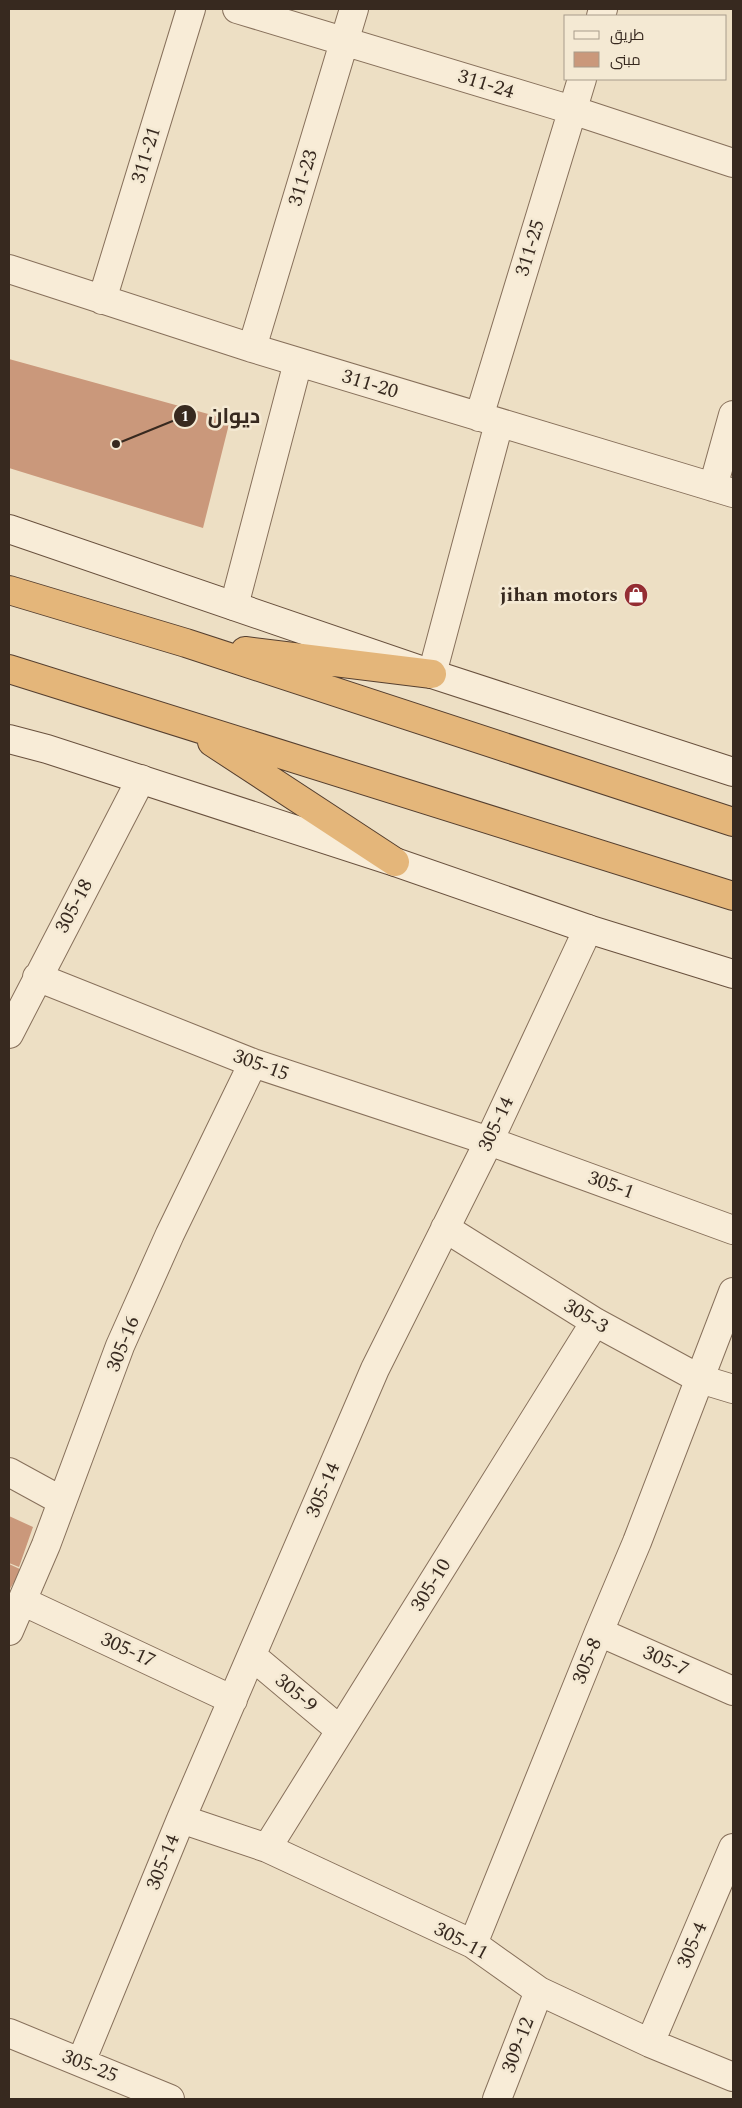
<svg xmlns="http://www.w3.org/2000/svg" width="742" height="2108" viewBox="0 0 742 2108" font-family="Spectral,Cairo,serif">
<rect width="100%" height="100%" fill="#eddfc4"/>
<path fill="#ca987b" d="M9,359L230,420L203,528L9,468Z
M9,1516L33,1527L19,1567L9,1563Z
M9,1564L22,1570L9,1590Z"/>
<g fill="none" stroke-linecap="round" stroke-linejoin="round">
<g stroke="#87705b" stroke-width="30">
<path id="minor" d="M237,9L572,110L733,163
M601,16L603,9
M9,269L252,348L733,493
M102,300L191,9
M252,348L354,9
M479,417L582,79
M713,487L733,415
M234,606L298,362
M432,674L499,423
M37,977L253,1063L489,1141L733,1230
M9,1034L141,779
M445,1228L595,1322L700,1379L733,1389
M9,1472L62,1501
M22,1601L233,1700
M9,1631L46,1545L120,1346L170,1234L253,1063
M599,1632L733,1691
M252,1656L340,1730
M181,1819L267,1848L473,1944L539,1991L650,2043L733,2077
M267,1848L595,1322
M473,1944L599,1632L637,1542L733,1292
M9,2033L170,2099
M650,2043L733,1848
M81,2062L181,1819L375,1369L489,1141L588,929
M497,2099L539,1991"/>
</g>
<g stroke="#69513e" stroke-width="30">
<path id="secondary" d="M9,529L432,674L733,772
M9,739L47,749L395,862L588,929L733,974"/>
</g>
<g stroke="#553f2f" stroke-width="30">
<path id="trunk" d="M9,590L186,643L733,822
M245,651L432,674
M9,669L733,896
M212,742L395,862"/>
</g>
<use href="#minor" stroke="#f8ecd7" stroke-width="28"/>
<use href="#secondary" stroke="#f8ecd7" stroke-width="28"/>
<use href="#trunk" stroke="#e4b67a" stroke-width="28"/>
</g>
<defs>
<g id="shop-disc" transform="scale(1.25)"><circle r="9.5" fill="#942d33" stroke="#f4e9d3"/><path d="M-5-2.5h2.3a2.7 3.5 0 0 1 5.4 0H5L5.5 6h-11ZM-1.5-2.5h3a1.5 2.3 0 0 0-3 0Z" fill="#fff"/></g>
</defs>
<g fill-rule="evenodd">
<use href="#shop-disc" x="636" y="595"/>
</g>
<g text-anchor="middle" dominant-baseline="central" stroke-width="5" stroke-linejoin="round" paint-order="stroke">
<g font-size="20" fill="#37291f" stroke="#f4e9d3">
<text transform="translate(486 84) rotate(17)">311-24</text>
<text transform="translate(146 155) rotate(-73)">311-21</text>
<text transform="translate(303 178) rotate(-73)">311-23</text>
<text transform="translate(530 248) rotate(-73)">311-25</text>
<text transform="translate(370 384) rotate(17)">311-20</text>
<text transform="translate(74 906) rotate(-62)">305-18</text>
<text transform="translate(261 1065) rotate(20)">305-15</text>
<text transform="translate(496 1124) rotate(-65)">305-14</text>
<text transform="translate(611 1185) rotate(20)">305-1</text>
<text transform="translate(586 1316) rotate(31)">305-3</text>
<text transform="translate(123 1344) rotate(-68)">305-16</text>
<text transform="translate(323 1490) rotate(-67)">305-14</text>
<text transform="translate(431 1585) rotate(-58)">305-10</text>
<text transform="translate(128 1650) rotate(25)">305-17</text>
<text transform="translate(587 1661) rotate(-68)">305-8</text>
<text transform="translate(666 1661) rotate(24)">305-7</text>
<text transform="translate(296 1693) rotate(40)">305-9</text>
<text transform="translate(163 1862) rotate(-68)">305-14</text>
<text transform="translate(461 1941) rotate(28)">305-11</text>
<text transform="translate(692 1945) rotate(-67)">305-4</text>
<text transform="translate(518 2045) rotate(-69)">309-12</text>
<text transform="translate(90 2066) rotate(22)">305-25</text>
</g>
<g font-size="20" font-weight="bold" fill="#37291f" stroke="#f4e9d3" text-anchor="end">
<text x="618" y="595">jihan motors</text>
</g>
</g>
<path fill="none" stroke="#37291f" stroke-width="2" d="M116 444L185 416"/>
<g fill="#37291f" stroke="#f4e9d3" stroke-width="2">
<circle cx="116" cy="444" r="5"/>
<circle cx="185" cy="416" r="12"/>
</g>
<g font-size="15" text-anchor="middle" font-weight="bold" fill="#fff">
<text x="185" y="421">1</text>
</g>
<g font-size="21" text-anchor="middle" font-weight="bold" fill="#37291f" stroke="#f4e9d3" stroke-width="5" stroke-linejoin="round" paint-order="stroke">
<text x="234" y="423">دیوان</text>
</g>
<rect width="742" height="2108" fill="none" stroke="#37291f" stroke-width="20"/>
<rect x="564" y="15" width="162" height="65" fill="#f4e9d3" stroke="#a89c8b"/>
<rect x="574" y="31" width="25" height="8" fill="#f8ecd7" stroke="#a89c8b"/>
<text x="610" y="40" font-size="15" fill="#37291f">طريق</text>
<rect x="574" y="52" width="25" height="15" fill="#ca987b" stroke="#a89c8b"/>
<text x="610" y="65" font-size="15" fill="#37291f">مبنى</text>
</svg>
